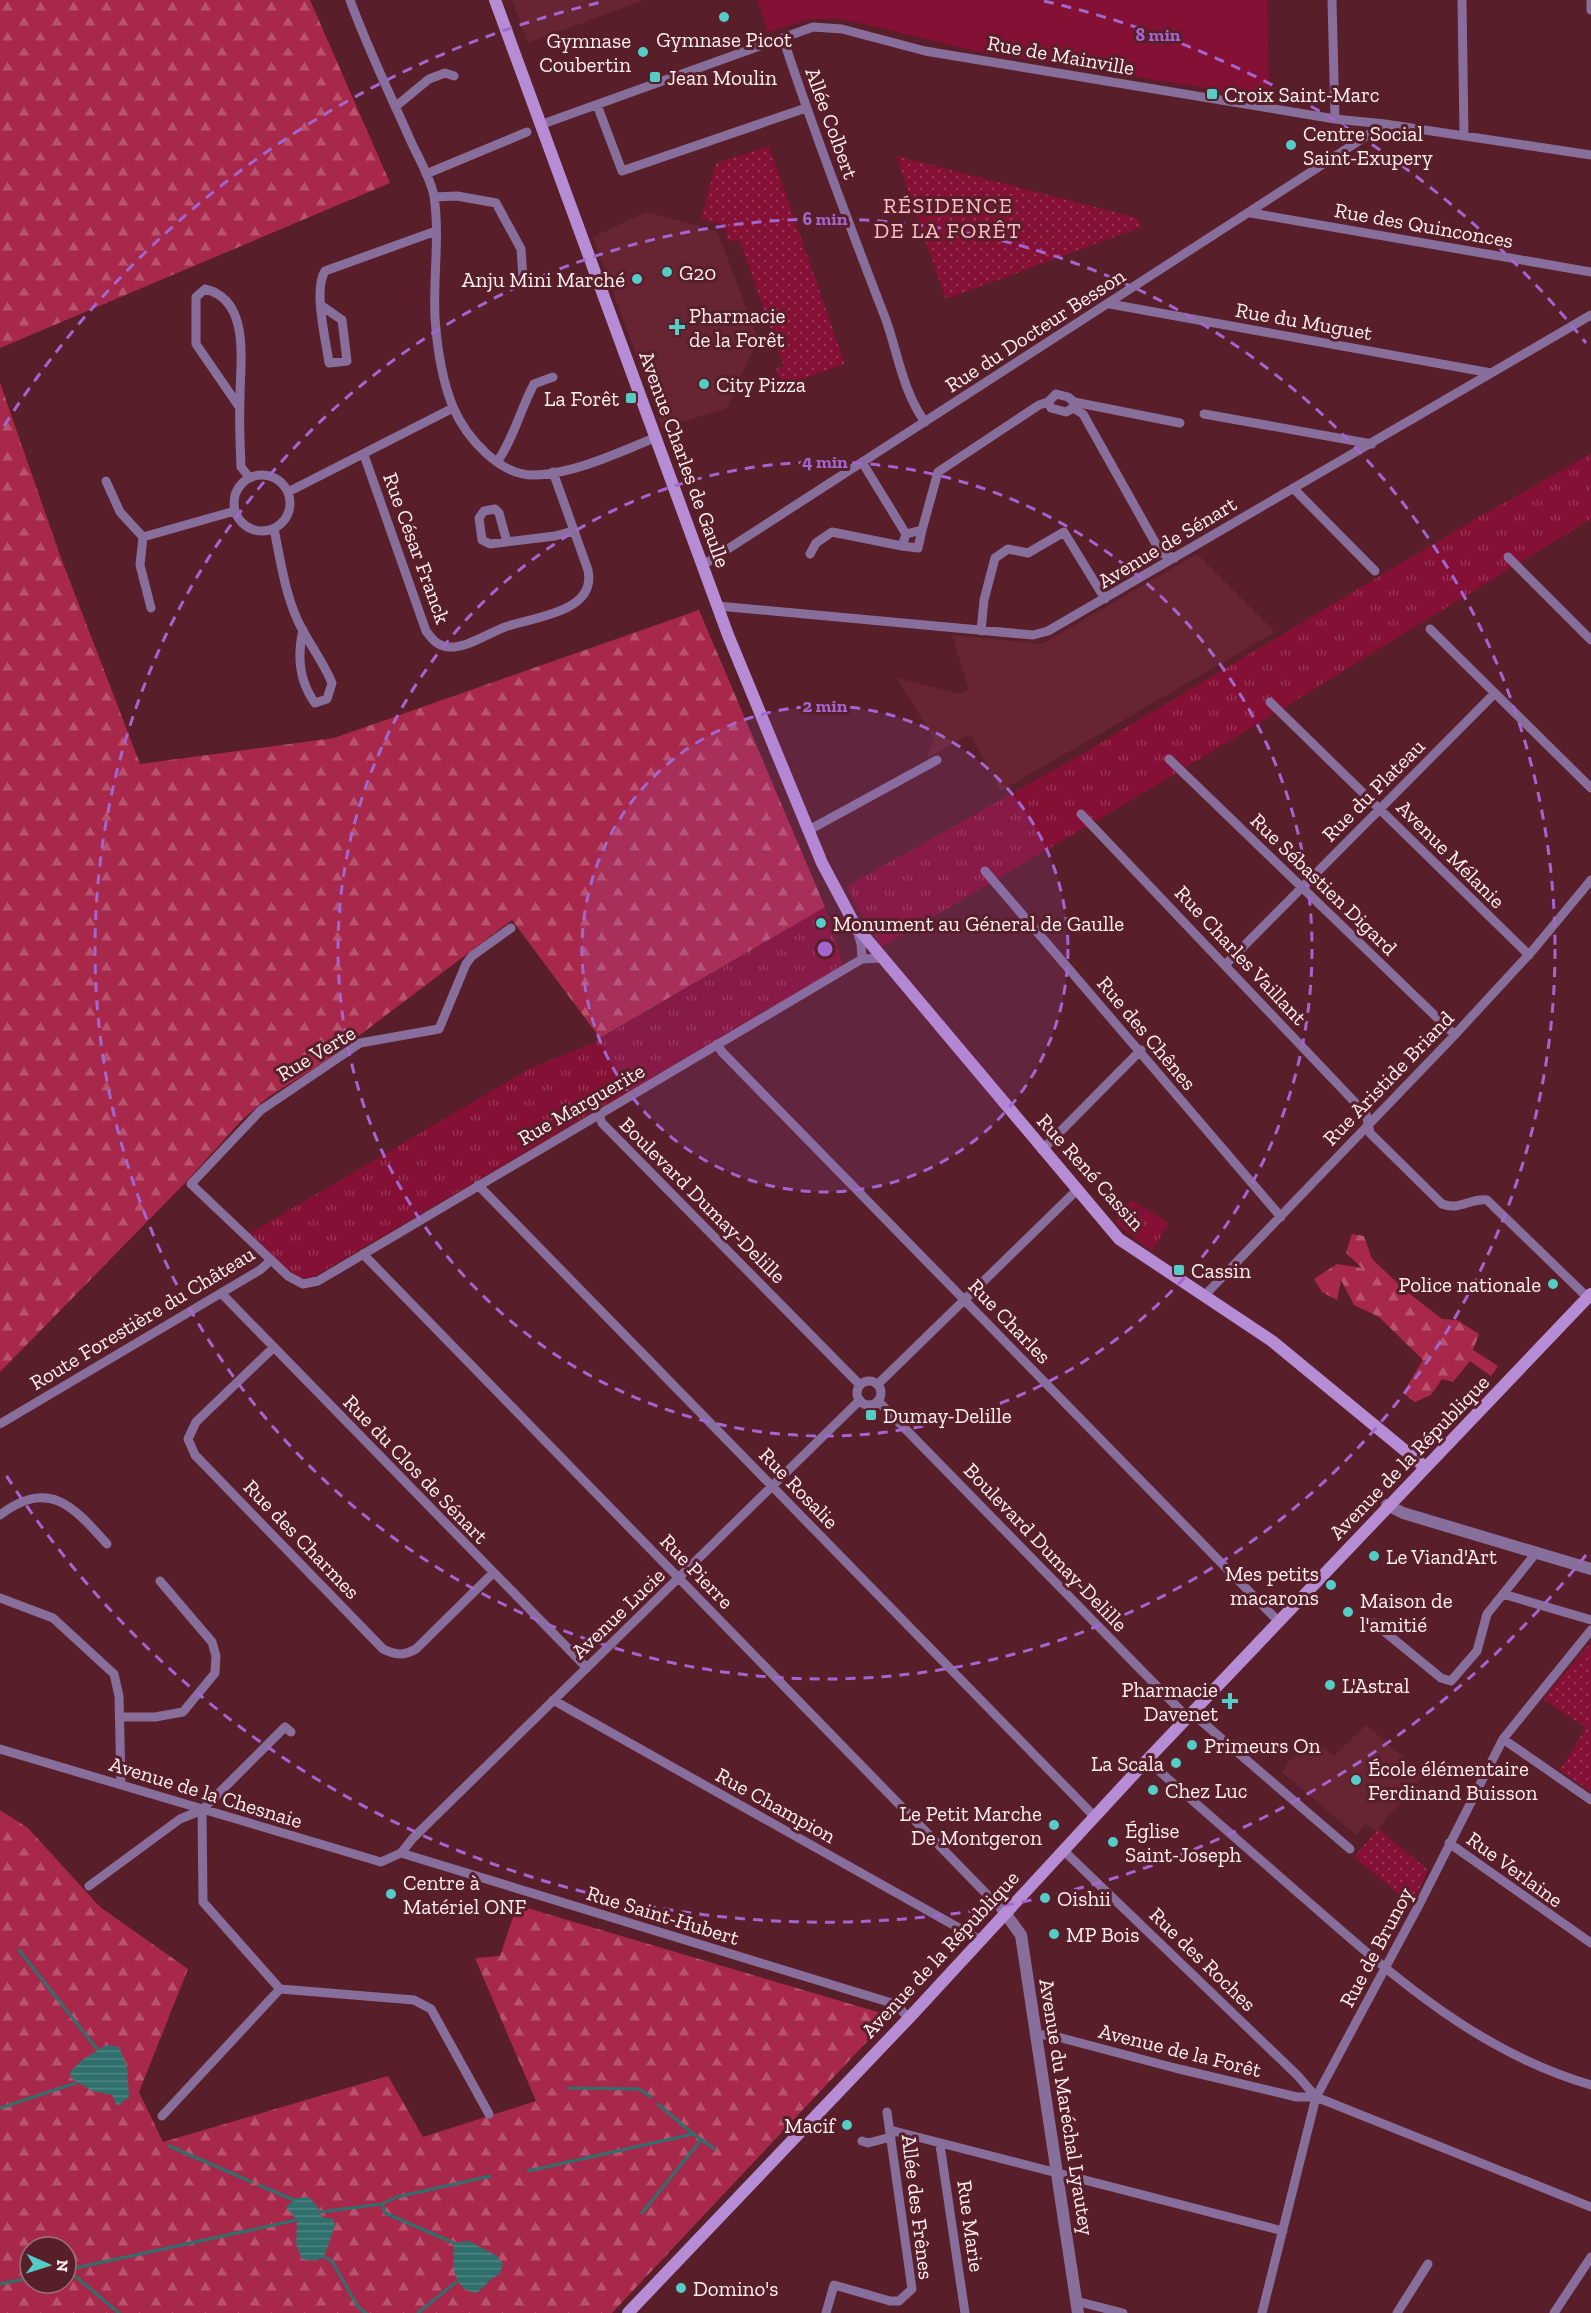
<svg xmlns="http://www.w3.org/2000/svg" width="1591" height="2313" viewBox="0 0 1591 2313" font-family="'Zilla Slab',serif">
<defs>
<pattern id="grass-tufts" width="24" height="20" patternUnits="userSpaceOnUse" patternTransform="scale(1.5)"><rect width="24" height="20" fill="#851035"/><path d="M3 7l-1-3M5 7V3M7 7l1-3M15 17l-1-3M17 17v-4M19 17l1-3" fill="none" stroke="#973353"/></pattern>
<pattern id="forest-firs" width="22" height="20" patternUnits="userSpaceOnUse" patternTransform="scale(1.5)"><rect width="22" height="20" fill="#a8284b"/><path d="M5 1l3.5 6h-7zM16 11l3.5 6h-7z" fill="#b9526e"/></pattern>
<pattern id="park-dots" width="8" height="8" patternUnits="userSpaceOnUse" patternTransform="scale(1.5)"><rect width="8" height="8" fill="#851035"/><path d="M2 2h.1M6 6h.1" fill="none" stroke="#973353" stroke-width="1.8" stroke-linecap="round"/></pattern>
<pattern id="water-rules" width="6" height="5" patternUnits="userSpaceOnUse" patternTransform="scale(1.5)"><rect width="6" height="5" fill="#30706c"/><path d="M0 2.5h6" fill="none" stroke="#4f8581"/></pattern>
</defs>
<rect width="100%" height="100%" fill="#581e2a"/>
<path fill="#672533" d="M512,0H644L528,43Z
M646,212L717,231L758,338L727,408L663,428L593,237Z
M1197,554L1275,632L1001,791L970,734L926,759L934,739L897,678L960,694L969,690L952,635L1042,644Z
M1366,1725L1424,1775L1376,1831L1365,1824L1356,1835L1282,1772L1290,1760L1315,1741L1334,1756Z"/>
<path fill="url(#grass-tufts)" d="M1591,454V519L1172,776L882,947L857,909L847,886L1070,761L1477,518Z
M825,907L843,965L310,1279L295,1277L250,1233L529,1069L593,1043Z
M1131,1200L1169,1223L1152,1251L1115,1223Z"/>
<path fill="url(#forest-firs)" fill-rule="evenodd" d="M0,0H310L390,183L0,348Z
M0,383L61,558L140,764L334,738L699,610L825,907L600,1038L512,920L328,1059L267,1098L242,1120L185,1183L0,1372Z
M1352,1234L1364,1236L1372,1259L1406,1291L1442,1319L1457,1320L1479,1334L1473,1350L1498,1366L1491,1376L1470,1361L1453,1382L1442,1379L1431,1395L1415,1402L1403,1393L1423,1360L1379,1317L1354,1305L1341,1280L1337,1300L1322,1292L1314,1279L1337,1264L1362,1268L1346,1253Z
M0,1810L28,1828L100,1907L188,1969L139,2092L163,2142L388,2076L423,2137L536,2101L475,1958L500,1956L517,1905L891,2016L612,2313H0ZM30,2247H66V2283H30Z"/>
<path fill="url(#park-dots)" d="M769,146L845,364L782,386L776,369L784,366L739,239L729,242L724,225L701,219L716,163Z
M896,156L1138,218L1141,227L946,299Z
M1591,1642V1792L1560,1770L1586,1728L1543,1699Z
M1378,1829L1428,1870L1412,1905L1354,1857Z"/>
<path fill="#851035" d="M757,0H1267L1269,98L979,52L843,19H810L768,32Z
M932,206L943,237L927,243L917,212Z"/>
<path fill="url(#water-rules)" d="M106,2045L119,2047L127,2067L129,2097L117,2106L112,2095L92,2091L71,2078L70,2072L82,2060Z
M309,2197L317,2206L322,2217L333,2219L335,2225L324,2257L315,2261L302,2259L296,2244L297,2220L286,2207L296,2198Z
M469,2241L497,2256L503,2264L500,2274C488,2279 486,2287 476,2293C452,2289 452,2264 454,2243Z"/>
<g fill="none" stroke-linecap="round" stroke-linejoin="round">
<path stroke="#30706c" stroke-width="3" d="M19,1950L97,2049
M569,2088L639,2089L651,2097
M658,2104L693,2134L715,2149
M0,2108L76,2083
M169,2146L252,2182
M528,2171L693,2134
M259,2185L294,2200
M382,2204L385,2213L454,2243
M320,2212L382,2204L397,2197L490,2176
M642,2213L701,2140
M324,2257L332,2261L358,2307L366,2313
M66,2270L297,2220
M68,2270L119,2313
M0,2284L30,2278
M418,2313L456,2282"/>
<path stroke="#876e9b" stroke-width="9" d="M350,0C367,47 389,92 409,137C417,156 430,176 434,196C440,237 433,277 435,318C437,347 442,380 453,407C466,437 500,477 536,475C577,473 619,452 657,437
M1332,0L1335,119
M1462,0L1464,136
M1591,0V10
M783,38C814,133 850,227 886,320C898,354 903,392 925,422
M597,105L622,171L806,108
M395,107L429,79L445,73L454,76
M540,125L813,27L842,29L925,51L1335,119L1385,124L1591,155
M426,174L527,132
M434,197L457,196L496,203L521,249L523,278
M1251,213L1591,272
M1110,304L1491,373
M322,306L342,320L347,361L329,363C326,340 313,290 325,271L436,231
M1056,394L1068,397L1074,402L1073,408L1066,412L1051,408L1048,402Z
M1074,402L1180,423
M240,408L196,344V297L205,289C251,300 240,362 240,397C239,421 240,444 241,467L250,478
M1073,408L1083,414L1161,553L1175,558
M1204,414L1372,444
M364,455L426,631C432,639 437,646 448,647C467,648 487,634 505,627C532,617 597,613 588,570L553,472
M497,462C514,438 520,410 534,384L553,377
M862,462L906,534
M234 503a28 28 0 1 1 56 0a28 28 0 1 1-56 0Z
M106,481L120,512L143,537L140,565L151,608
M1293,488L1375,571
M288,492L453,408
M274,529C281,563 286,601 303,631C313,649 324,664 332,683L327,699L315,703C299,681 297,656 303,630
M922,530L938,472L1039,405L1048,402
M922,530L918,548L902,546L906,534Z
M143,537L235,511
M507,542L499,513L495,509L484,511L479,518L482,540L490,544L555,536L573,531
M810,554L816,543L832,532L902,546
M1508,557L1591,640
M703,565L1385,124
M718,606L1033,635L1048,631L1591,315
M1430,629L1591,788
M981,631L984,600L995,558L1008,549L1028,553L1064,532L1105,599
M1270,702L1529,955
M1169,759L1455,1035
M1081,814L1366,1114L1370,1133L1442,1204C1459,1211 1470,1198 1487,1200L1583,1293L1591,1297
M809,830L937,760
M985,871L1281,1217
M511,928L472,956L466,964L439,1029L360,1043L261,1110L191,1184L288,1276L303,1284L318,1281L862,959L882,958
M857,930L861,944L862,959
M1226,964L1495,693
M717,1044L722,1052L1279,1622
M599,1115L602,1123L860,1385
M1042,1150L1141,1050
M478,1185L1094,1816
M363,1254L1005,1913
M221,1293L587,1668
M1205,1295L1450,1040L1533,950L1591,880
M273,1348L196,1422L188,1439L195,1455L383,1649C395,1655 404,1656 416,1649L493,1573
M857 1393a12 12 0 1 1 24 0a12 12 0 1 1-24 0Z
M878,1384L1078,1189
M878,1401L1188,1718
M0,1424L260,1270L271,1260
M0,1515C49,1478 73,1506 107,1544
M1503,1594L1591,1620
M0,1598L53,1618L114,1674L119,1696L121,1785
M1374,1623L1441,1678L1451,1681L1477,1651L1487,1614L1536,1553
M553,1700L982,1941
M1193,1714L1350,1849
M120,1717H155L183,1712L215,1673L216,1656L212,1642L160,1581
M1503,1739L1591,1800
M0,1749L381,1862L401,1853L413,1838L860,1400
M1147,1760C1199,1807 1252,1852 1304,1898C1392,1975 1477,2052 1591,2085
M202,1810L203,1902L280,1989L414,2000L431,2009L489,2114
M1449,1843L1591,1943
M1063,1850L1298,2076L1316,2097
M401,1853L895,2004L909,2018
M89,1886L180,1819L202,1810L285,1727L291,1732
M1036,2035H1050L1175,2068L1297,2097H1316L1591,2207
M162,2116L280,1989
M890,2130L1283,2231
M862,2141L868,2143L891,2137
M940,2145L965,2313
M1076,2301L1123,2313
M826,2313L834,2285L890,2301H899L912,2289L887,2112
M1262,2313L1316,2097L1421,1901L1503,1739L1591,1630
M1397,2313L1428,2264
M1554,2313L1591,2257"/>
<path stroke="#876e9b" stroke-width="12" d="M1387,1505L1403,1513L1591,1569
M1005,1913L1021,1935L1078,2313"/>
<path stroke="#b68dd5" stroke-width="12" d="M495,0L728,635L822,863L855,925L1119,1239L1272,1341L1425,1467
M628,2313L909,2018L1147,1760L1591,1294"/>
</g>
<circle cx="825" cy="949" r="243" fill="#a266ce" fill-opacity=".12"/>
<g fill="none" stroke="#a266ce" stroke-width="3" stroke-dasharray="10 8">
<circle cx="825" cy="949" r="243"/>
<circle cx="825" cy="949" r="487"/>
<circle cx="825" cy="949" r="730"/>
<path d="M1586 1555A973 973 0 0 1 4 1472M4 426A973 973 0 0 1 606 1M1044 1A973 973 0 0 1 1586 343"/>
</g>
<g fill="#54cdc7" stroke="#581e2a" stroke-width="2">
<circle cx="724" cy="17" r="6"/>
<circle cx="643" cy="52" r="6"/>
<rect x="649" y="71" width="12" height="12" rx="3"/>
<rect x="1206" y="88" width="12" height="12" rx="3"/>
<circle cx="1291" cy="145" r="6"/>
<circle cx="667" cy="272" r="6"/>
<circle cx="637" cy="279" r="6"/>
<path d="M674 318h6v6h6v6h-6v6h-6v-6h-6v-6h6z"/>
<circle cx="704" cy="384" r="6"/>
<rect x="625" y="392" width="12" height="12" rx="3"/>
<circle cx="821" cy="923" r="6"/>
<rect x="1173" y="1264" width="12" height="12" rx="3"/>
<circle cx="1553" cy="1284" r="6"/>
<rect x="865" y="1409" width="12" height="12" rx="3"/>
<circle cx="1374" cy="1556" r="6"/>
<circle cx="1331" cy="1585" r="6"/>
<circle cx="1348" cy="1612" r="6"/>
<circle cx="1330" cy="1685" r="6"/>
<path d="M1227 1692h6v6h6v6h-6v6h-6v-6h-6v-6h6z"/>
<circle cx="1192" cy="1745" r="6"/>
<circle cx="1176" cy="1763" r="6"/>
<circle cx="1356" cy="1780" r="6"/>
<circle cx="1153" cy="1790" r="6"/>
<circle cx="1054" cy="1825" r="6"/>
<circle cx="1113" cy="1842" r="6"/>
<circle cx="391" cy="1894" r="6"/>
<circle cx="1045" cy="1898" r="6"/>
<circle cx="1054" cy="1934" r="6"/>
<circle cx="847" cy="2125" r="6"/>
<circle cx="681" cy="2288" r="6"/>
</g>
<g text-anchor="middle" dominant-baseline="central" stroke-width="6" stroke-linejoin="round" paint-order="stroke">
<g font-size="21" fill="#feeff0" stroke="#581e2a" text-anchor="start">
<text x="724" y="39" text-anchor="middle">Gymnase Picot</text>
<text x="631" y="40" text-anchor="end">Gymnase<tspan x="631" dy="24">Coubertin</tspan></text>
<text x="667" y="77">Jean Moulin</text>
<text x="1224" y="94">Croix Saint-Marc</text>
<text x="1303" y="133">Centre Social<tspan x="1303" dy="24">Saint-Exupery</tspan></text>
<text x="679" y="272">G20</text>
<text x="625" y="279" text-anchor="end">Anju Mini Marché</text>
<text x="689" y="315">Pharmacie<tspan x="689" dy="24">de la Forêt</tspan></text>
<text x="716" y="384">City Pizza</text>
<text x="619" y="398" text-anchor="end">La Forêt</text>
<text x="833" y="923">Monument au Géneral de Gaulle</text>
<text x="1191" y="1270">Cassin</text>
<text x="1541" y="1284" text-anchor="end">Police nationale</text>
<text x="883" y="1415">Dumay-Delille</text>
<text x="1386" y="1556">Le Viand'Art</text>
<text x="1319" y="1573" text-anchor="end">Mes petits<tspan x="1319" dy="24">macarons</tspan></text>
<text x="1360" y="1600">Maison de<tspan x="1360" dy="24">l'amitié</tspan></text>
<text x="1342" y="1685">L'Astral</text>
<text x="1218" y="1689" text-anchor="end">Pharmacie<tspan x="1218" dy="24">Davenet</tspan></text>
<text x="1204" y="1745">Primeurs On</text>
<text x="1164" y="1763" text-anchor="end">La Scala</text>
<text x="1368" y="1768">École élémentaire<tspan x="1368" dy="24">Ferdinand Buisson</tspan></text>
<text x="1165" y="1790">Chez Luc</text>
<text x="1042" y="1813" text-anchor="end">Le Petit Marche<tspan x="1042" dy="24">De Montgeron</tspan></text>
<text x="1125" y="1830">Église<tspan x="1125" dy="24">Saint-Joseph</tspan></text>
<text x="403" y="1882">Centre à<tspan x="403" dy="24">Matériel ONF</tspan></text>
<text x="1057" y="1898">Oishii</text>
<text x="1066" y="1934">MP Bois</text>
<text x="835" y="2125" text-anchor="end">Macif</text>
<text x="693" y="2288">Domino's</text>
</g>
<g font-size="21" fill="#feeff0" stroke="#581e2a">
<text transform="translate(1061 55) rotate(10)">Rue de Mainville</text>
<text transform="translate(832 123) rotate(70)">Allée Colbert</text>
<text transform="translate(1424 225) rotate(10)">Rue des Quinconces</text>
<text transform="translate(1304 321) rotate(10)">Rue du Muguet</text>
<text transform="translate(1035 330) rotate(-33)">Rue du Docteur Besson</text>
<text transform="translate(685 459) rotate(70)">Avenue Charles de Gaulle</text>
<text transform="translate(1167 542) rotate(-31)">Avenue de Sénart</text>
<text transform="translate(417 548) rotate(70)">Rue César Franck</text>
<text transform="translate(1373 790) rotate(-45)">Rue du Plateau</text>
<text transform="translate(1451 854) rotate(45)">Avenue Mélanie</text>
<text transform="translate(1324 884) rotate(44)">Rue Sébastien Digard</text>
<text transform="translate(1241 955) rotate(47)">Rue Charles Vaillant</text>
<text transform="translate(1147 1033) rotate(50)">Rue des Chênes</text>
<text transform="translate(316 1053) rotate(-31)">Rue Verte</text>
<text transform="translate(1388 1078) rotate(-46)">Rue Aristide Briand</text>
<text transform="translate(581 1104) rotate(-30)">Rue Marguerite</text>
<text transform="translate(1091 1172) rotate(48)">Rue René Cassin</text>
<text transform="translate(703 1200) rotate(45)">Boulevard Dumay-Delille</text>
<text transform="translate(142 1318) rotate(-31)">Route Forestière du Château</text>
<text transform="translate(1010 1321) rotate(46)">Rue Charles</text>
<text transform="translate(1409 1457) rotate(-46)">Avenue de la République</text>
<text transform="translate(416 1469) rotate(46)">Rue du Clos de Sénart</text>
<text transform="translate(799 1488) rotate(46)">Rue Rosalie</text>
<text transform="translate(302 1539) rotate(46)">Rue des Charmes</text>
<text transform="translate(1046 1547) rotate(46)">Boulevard Dumay-Delille</text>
<text transform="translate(697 1571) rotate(46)">Rue Pierre</text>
<text transform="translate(618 1613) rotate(-44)">Avenue Lucie</text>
<text transform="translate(206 1792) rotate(17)">Avenue de la Chesnaie</text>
<text transform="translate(776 1805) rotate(29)">Rue Champion</text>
<text transform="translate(1515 1869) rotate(36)">Rue Verlaine</text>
<text transform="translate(663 1915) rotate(17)">Rue Saint-Hubert</text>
<text transform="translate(1376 1947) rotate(-62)">Rue de Brunoy</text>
<text transform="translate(940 1954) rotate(-47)">Avenue de la République</text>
<text transform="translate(1203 1959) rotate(44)">Rue des Roches</text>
<text transform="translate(1180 2050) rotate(14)">Avenue de la Forêt</text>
<text transform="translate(1067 2107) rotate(81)">Avenue du Maréchal Lyautey</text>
<text transform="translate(918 2207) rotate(83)">Allée des Frênes</text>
<text transform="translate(971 2226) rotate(82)">Rue Marie</text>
</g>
<g font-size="22" letter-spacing="1.5" fill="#fcc1c8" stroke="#581e2a">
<text x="948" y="205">RÉSIDENCE<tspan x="948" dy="25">DE LA FORÊT</tspan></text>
</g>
</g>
<circle cx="825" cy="949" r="9" fill="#a266ce" stroke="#581e2a" stroke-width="3"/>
<g font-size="18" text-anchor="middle" font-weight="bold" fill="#a266ce" stroke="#581e2a" stroke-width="6" stroke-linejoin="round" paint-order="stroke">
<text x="1158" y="41">8 min</text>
<text x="825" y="225">6 min</text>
<text x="825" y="468">4 min</text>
<text x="825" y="712">2 min</text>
</g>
<g transform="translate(48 2265) rotate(93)"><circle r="28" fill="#581e2a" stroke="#9a7279" stroke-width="1.5"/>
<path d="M0-4.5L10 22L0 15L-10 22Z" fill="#54cdc7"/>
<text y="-9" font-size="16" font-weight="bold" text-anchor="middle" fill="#feeff0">N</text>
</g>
</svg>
